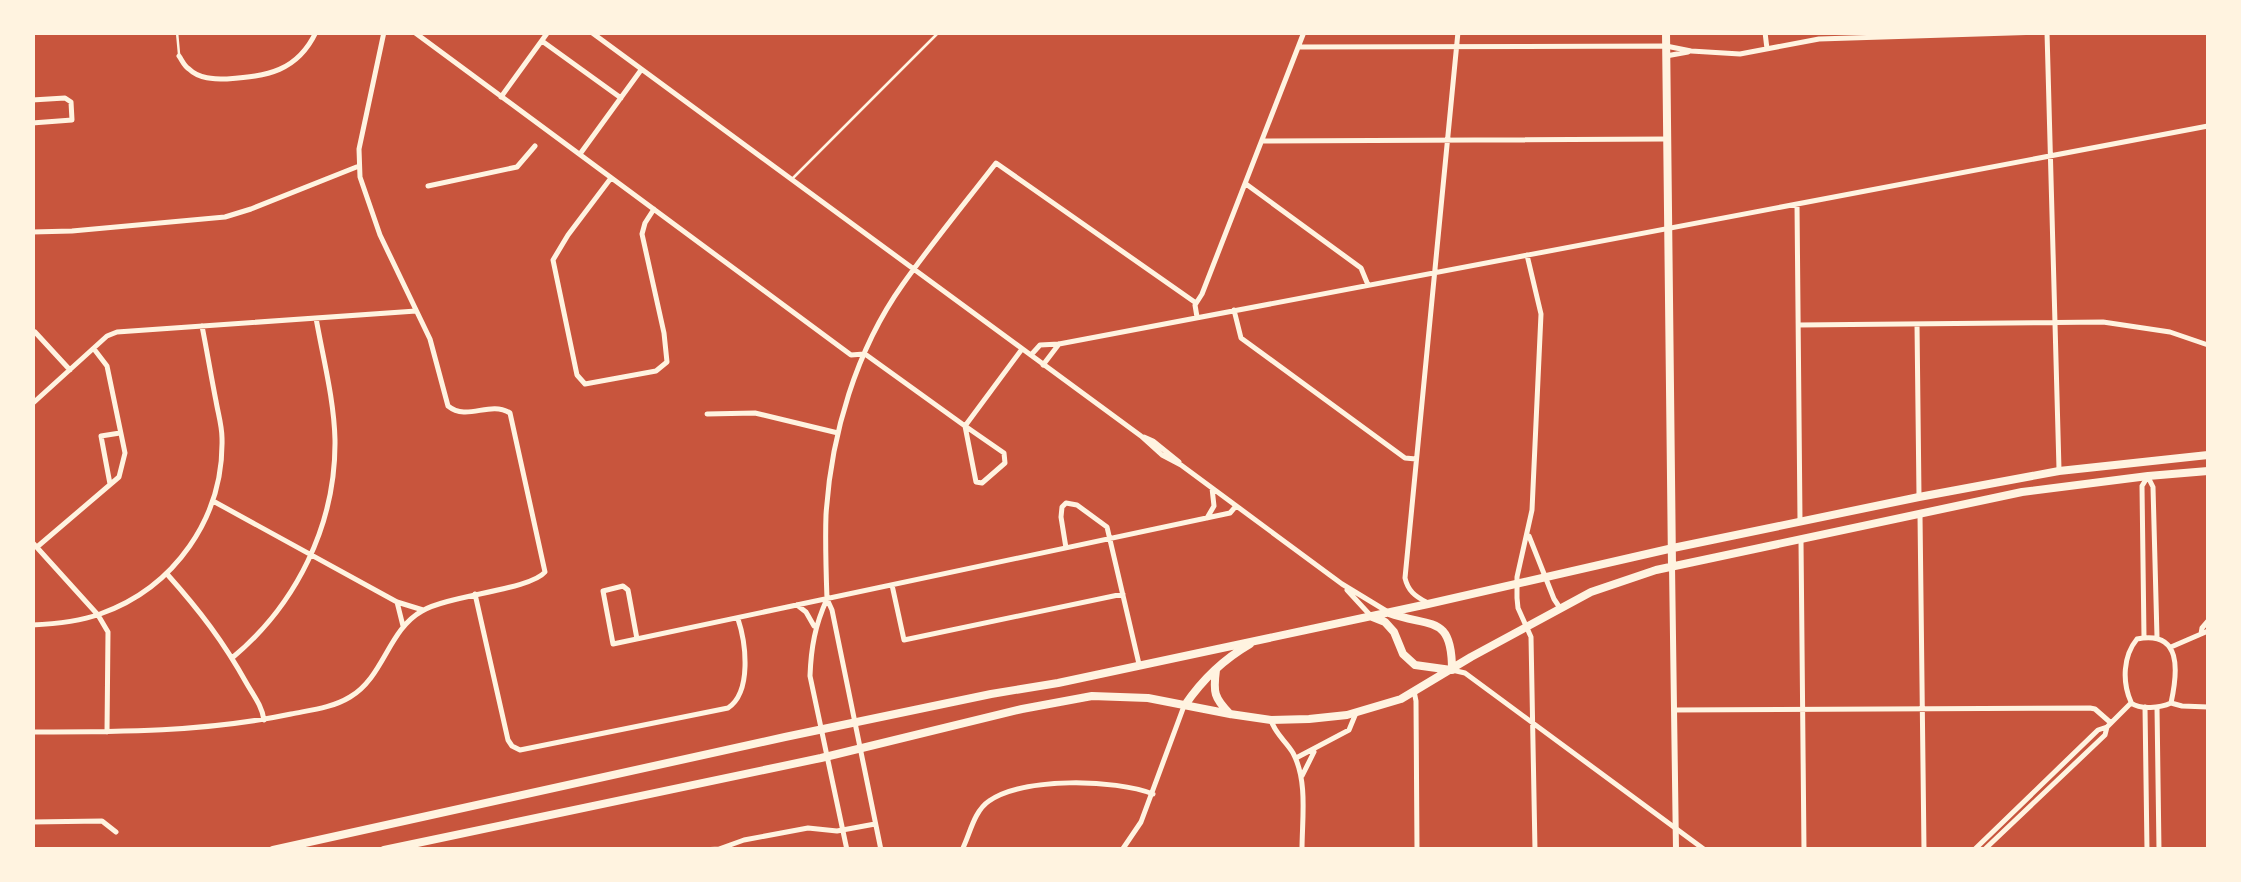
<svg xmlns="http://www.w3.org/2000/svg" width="2241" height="882" viewBox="0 0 2241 882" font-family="Commissioner,sans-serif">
<rect width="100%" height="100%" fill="#c8553d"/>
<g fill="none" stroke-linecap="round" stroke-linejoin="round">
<path stroke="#fff3e0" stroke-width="2.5" d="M177,32L179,54
M792,179L939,32"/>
<path stroke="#fff3e0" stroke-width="5" d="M414,32L851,355L864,354
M591,32L1141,436L1162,455L1181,465L1342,584L1388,612
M1765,32L1767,49
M2047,32L2059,469
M542,41L621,98
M1298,47L1666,46L1691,51L1740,54L1819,39L2038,32
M179,56C182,60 184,66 189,69C199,79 214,79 227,79C267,76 297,72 316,32
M1666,56L1688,52
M501,97L548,32
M32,100L65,98L71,102L72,120L32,123
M1262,141L1667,139
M580,154L641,70
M611,178L568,235L553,260L577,375L585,384L656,371L667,362L664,333L642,234L645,223L654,209
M1246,184L1361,268L1368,285
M428,186L517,167L535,146
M1797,204L1800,521
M32,232L72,231L225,217L251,209L359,166
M1527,255L1541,314L1532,510L1517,577V598L1518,608L1531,637L1535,850
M1234,310L1241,338L1405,458L1416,459
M1197,317L1195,305L1202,294L1304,32
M1917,324L1919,496
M1799,325L2103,322L2170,332L2208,345
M35,332L70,370
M865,354L965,426L976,482L982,483L1005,463L1004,453L965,426L1022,349
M1031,355L1040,345L1059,344L2208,126
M1043,365L1059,344
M32,404L107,336L117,332L416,311
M707,414L755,413L838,433
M1144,437L1153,441L1179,462
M2148,477L2153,487L2157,637
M110,484L101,436L120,433
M213,501L397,602L423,610
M1920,515L1924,850
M1207,518L1214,506L1212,488
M1529,536L1554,599L1560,608
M1801,541L1804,850
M32,542L98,615L108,632L107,732
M37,547L119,477L125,453L107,366L94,349
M1066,548L1061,517L1062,507L1066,503L1077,505L1107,527L1139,664
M167,574C200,611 223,641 247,684C254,696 262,706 264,720
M892,585L904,640L1123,594
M1347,590L1370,615
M475,594L508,740L512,746L520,750L728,708C752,692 746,643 738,619
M827,599C815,625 811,648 810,676L847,850
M397,602L403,626
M1426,602C1415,596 1408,591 1405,578L1458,32
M797,605L806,612L814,626
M32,625C56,624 78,622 100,614C174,588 224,518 222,438C222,426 218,413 216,401C211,376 207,351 202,326
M2201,634L2202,628L2208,621
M2144,637L2142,486L2148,476
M637,639L628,590L623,586L603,591L613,644L1230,513L1236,506
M2171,647L2208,631
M232,658C296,605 336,525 335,440C334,399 323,358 316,318
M1452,670L1465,673L1705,850
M1414,691L1416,701L1417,850
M2131,702C2122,682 2123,656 2137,639C2182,630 2178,671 2171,703
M2131,703C2141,710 2160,708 2171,703
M2171,703L2182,706L2208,707
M2145,707L2147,850
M2157,707L2159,850
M1674,710L2090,708L2095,709L2111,723
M1271,720C1275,734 1286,741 1293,753C1308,781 1302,819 1302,850
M32,732C119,732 206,732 291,714C311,710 332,708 350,697C384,677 388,630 422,611C449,595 530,590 545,572L510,413C489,400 468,422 448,406L430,339L380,235L360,177L359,149L384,32
M1296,758L1349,730L1356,713
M1302,776L1314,752
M32,822L102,821L116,832
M702,850L719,849L744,840L808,828L837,831L875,824
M881,850L832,610L827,599C826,571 825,543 826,515C831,435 856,350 903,284C932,243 965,203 996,163L1196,303
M962,850C970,834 974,811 989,801C1023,777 1115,779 1153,794
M1122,850L1141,822L1184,706
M1974,850L2098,730L2107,727
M1984,850L2105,735L2107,727L2131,703"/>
<path stroke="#fff3e0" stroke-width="6" d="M1672,566L1676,850"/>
<path stroke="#fff3e0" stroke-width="8" d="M1666,32L1672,566
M1389,613C1431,628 1452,614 1452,670
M1370,616L1385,622L1394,632L1403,654L1415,665L1451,670
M1216,670C1213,692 1214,698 1230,714
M1185,705C1202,680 1224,659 1250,644
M273,850L785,737L991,694L1058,683L1428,604L1673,548L1919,497L2059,471L2208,455
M384,850L821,758L1022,709L1092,696L1148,698L1230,714L1271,720L1309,719L1347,715L1401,699L1471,657L1591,592L1656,570L2022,492L2148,476L2208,471"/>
</g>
<rect width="2241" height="882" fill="none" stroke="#fff3e0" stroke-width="70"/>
</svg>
